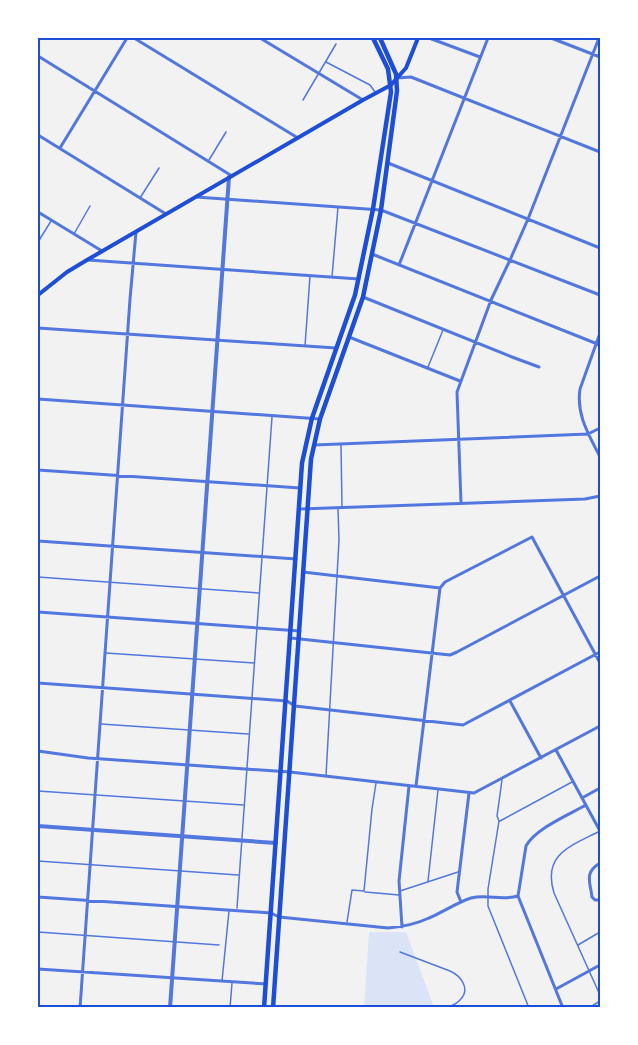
<svg xmlns="http://www.w3.org/2000/svg" width="638" height="1045" viewBox="0 0 638 1045" font-family="'Exo 2',sans-serif">
<rect width="100%" height="100%" fill="#f2f2f2"/>
<path fill="#dbe4f7" d="M369,932H406L434,1007L364,1008Z"/>
<g fill="none" stroke-linecap="round" stroke-linejoin="round">
<path stroke="#5277de" stroke-width="1.5" d="M326,62L370,85L375,92
M303,100L336,44
M209,160L226,132
M140,198L159,168
M74,234L90,206
M38,242L51,221
M332,277L338,207
M305,346L310,276
M428,367L443,330
M341,445L342,507
M38,577L259,593
M106,653L254,663
M101,724L248,734
M326,776L339,540L338,509
M502,780L497,816L499,821L488,889V906L529,1008
M38,791L243,805
M500,821L572,782
M600,831C571,846 542,854 554,893L600,995
M38,861L238,875
M428,881L438,790
M400,891L458,872
M365,892L399,895
M237,908L272,417
M347,922L352,890L364,891L372,809L376,783
M38,932L219,945
M578,945L600,932
M400,952L450,971C461,976 471,989 460,1000C457,1004 451,1006 446,1008
M222,981L229,911
M230,1008L232,983
M589,1008L600,1001"/>
<path stroke="#5277de" stroke-width="3" d="M134,38L298,138
M260,38L363,100
M429,38L480,57
M551,38L600,57
M38,56L232,176
M397,78L411,77L600,152
M38,135L166,214
M60,148L127,38
M388,163L600,248
M196,197L381,210L600,295
M38,212L102,251
M372,254L600,345
M88,260L359,279
M399,265L488,38
M363,297L512,357L539,367
M38,309V294
M38,328L336,348
M600,333L580,389C576,415 589,435 600,457
M349,337L460,381
M38,399L320,419
M314,445L588,434L600,428
M38,470L300,488
M461,503L457,392L491,300L510,260L528,219L599,38
M300,509L585,499L600,496
M38,541L296,559
M303,572L440,588L445,582L532,537L600,663
M38,612L300,631
M291,638L450,655L457,652L600,576
M38,683L287,701L295,706L463,725L600,652
M510,701L541,758
M556,750L600,831
M38,751L88,758L290,772L474,793L600,726
M416,786L440,588
M582,798L600,788
M600,863C584,873 590,881 592,897L595,900H600
M38,897L271,913L279,917L388,928C402,927 416,924 429,918C443,912 456,903 471,898C487,894 502,901 518,896
M461,902L457,892L469,793
M402,927L399,881L409,786
M38,969L266,984
M556,989L600,965
M80,1008L130,299L136,232
M563,1008L518,896L526,846C535,829 568,815 586,805"/>
<path stroke="#5277de" stroke-width="4" d="M38,826L276,843
M170,1008L229,177"/>
<path stroke="#1d4ed8" stroke-width="4" d="M38,295L67,272L87,260L363,100L391,85L397,78L406,68L418,38"/>
<path stroke="#1d4ed8" stroke-width="4.5" d="M264,1008L302,463L312,418L355,295L373,209L391,92L388,69L373,38
M273,1008L311,459L320,419L363,297L381,210L397,91L396,74L380,38"/>
</g>
<rect width="638" height="1045" fill="none" stroke="#ffffff" stroke-width="78"/>
<rect x="39" y="39" width="560" height="967" fill="none" stroke="#1d4ed8" stroke-width="2"/>
</svg>
